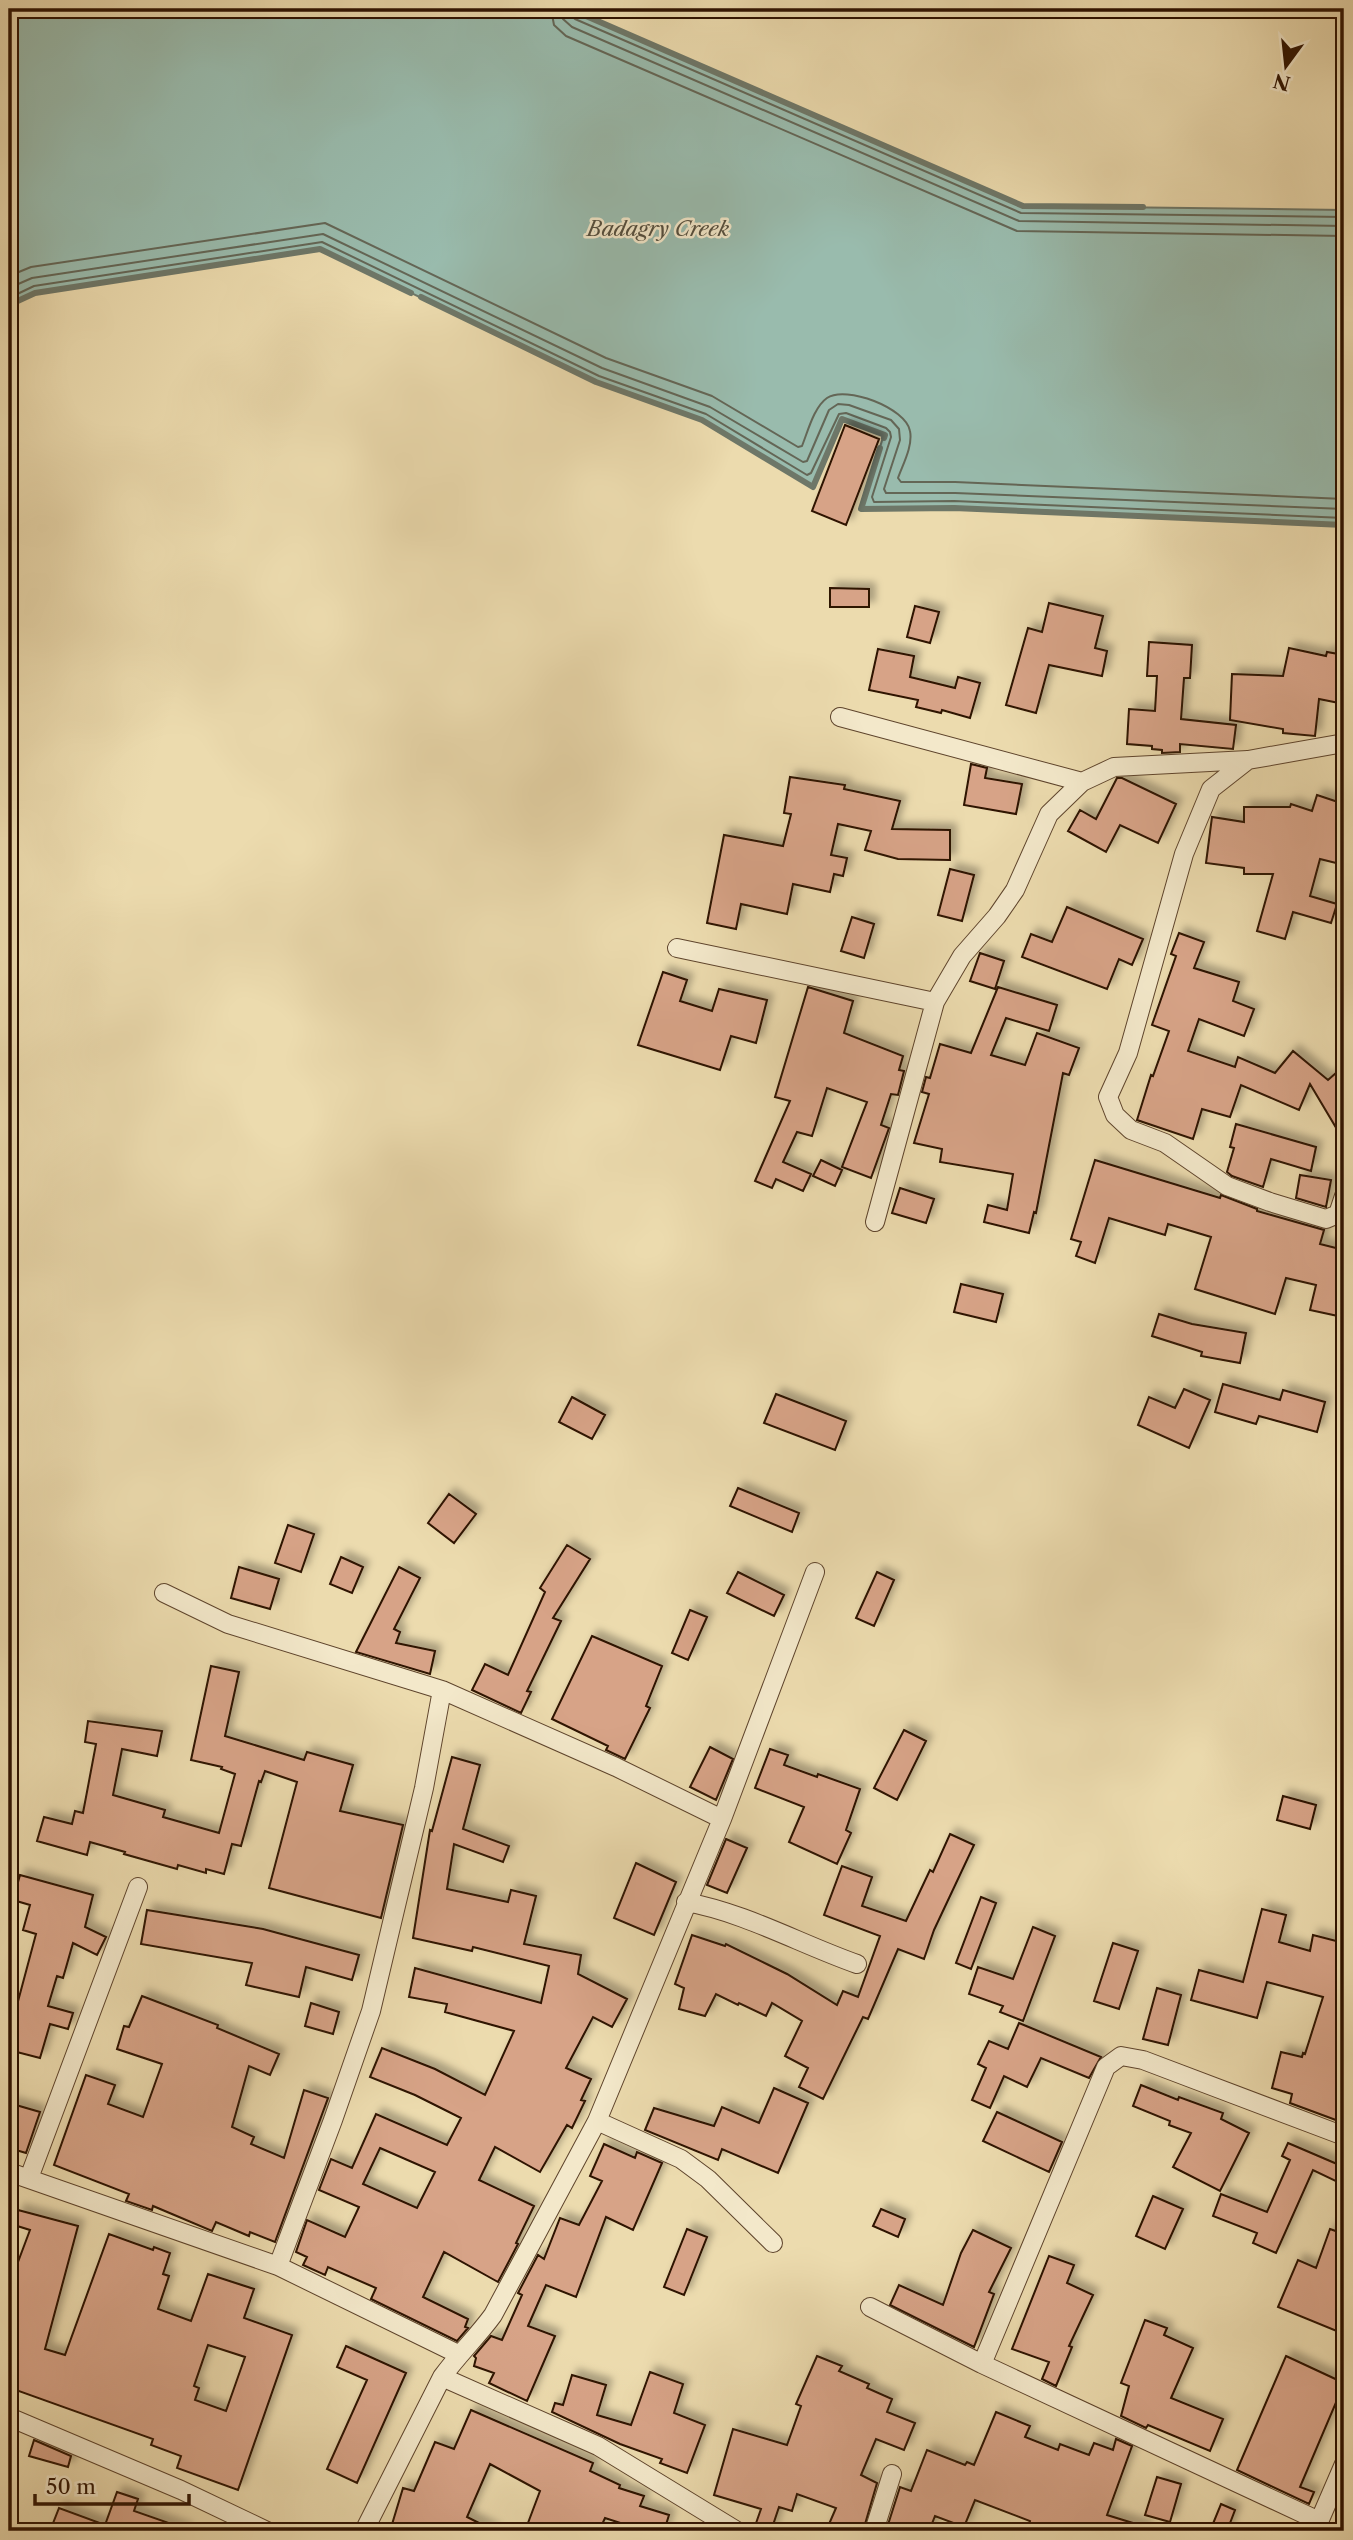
<svg xmlns="http://www.w3.org/2000/svg" width="1353" height="2540" viewBox="0 0 1353 2540" font-family="'Libre Caslon Text',serif">
<defs>
<filter id="shadow"><feDropShadow dx="6" dy="-6" stdDeviation="3.5" flood-color="#0004"/></filter>
</defs>
<rect width="100%" height="100%" fill="#ecdbae"/>
<filter id="stains"><feTurbulence type="fractalNoise" baseFrequency=".00286" numOctaves="4"/><feColorMatrix values="0 0 0 0 .2 0 0 0 0 .09 0 0 0 0 .02 0 0 0 .5 -.17"/></filter>
<radialGradient id="worn" r=".72"><stop offset=".6" stop-color="#630" stop-opacity="0"/><stop offset="1" stop-color="#630" stop-opacity=".3"/></radialGradient>
<path fill="#99bbad" stroke="#6e7768" stroke-width="2" d="M9,9H570L1023,206L1344,210V525L954,508L861,509L884,434L842,419L813,487L702,420L596,382L320,249L35,293L9,305Z"/>
<g fill="none" stroke-linecap="round" stroke-linejoin="round">
<path stroke="#646656" stroke-width="2" d="M551,9L554,25L566,36L1017,231L1344,236
M561,9L563,19L572,27L1019,221L1344,226
M570,9L571,15L575,19L1021,213L1344,217
M9,276L31,267L325,223L606,358L712,396L798,447L802,446C808,431 814,407 827,398C846,385 906,408 910,431C913,446 903,464 898,478L901,482H955L1344,499
M9,288L32,278L323,234L602,368L710,407L803,462L807,461L829,410L838,404L849,405L891,420L899,429L900,440L884,489L886,493H955L1344,509
M9,298L34,286L322,242L599,376L706,414L807,475L811,473L839,414L846,413L886,428L890,432L891,437L872,497L874,502L954,501L1344,518"/>
<path stroke="#6e7768" stroke-width="6" d="M570,9L1023,206L1143,207
M421,297L596,382L702,420L813,487L842,419L885,435L884,438
M9,305L35,293L320,249L411,293
M880,448L861,509L954,508L1344,525"/>
</g>
<path fill="#d7a387" stroke="#2e1200" stroke-width="2" fill-rule="evenodd" filter="url(#shadow)" d="M845,425L879,439L846,525L812,511Z
M830,588L869,589V607H830Z
M1049,603L1103,616L1095,648L1107,651L1102,676L1049,665L1036,713L1006,705L1028,628L1042,632Z
M915,606L939,612L930,643L907,637Z
M1149,642L1192,645L1190,678H1184L1181,719L1236,725L1233,749L1180,744V752L1162,753V750L1152,749V746L1127,744L1129,709L1155,711L1157,676H1147Z
M1289,648L1326,656L1327,652L1344,655V704L1319,699L1315,736L1283,733V729L1230,720L1232,674L1283,676Z
M878,649L914,656L910,677L955,688L958,677L980,683L970,718L942,710L941,713L916,707L918,700L869,690Z
M971,764L987,768L985,778L1022,784L1016,814L964,805Z
M790,777L845,785L844,789L900,801L892,829L950,830V860L898,859L865,850L871,831L838,824L831,855L847,858L843,876L834,874L830,892L793,884L787,914L741,904L736,929L707,923L724,835L783,846L791,814L784,813Z
M1117,778H1122L1176,804L1158,843L1120,825L1106,852L1068,831L1080,810L1096,819Z
M1317,795L1344,804V865L1320,859L1310,896L1337,904L1331,923L1293,912L1285,939L1257,931L1273,874H1244V868L1206,863L1212,817L1244,822V807H1290L1291,804L1312,811Z
M950,869L974,875L962,921L938,915Z
M1067,907L1143,939L1132,965L1119,959L1107,989L1022,957L1031,934L1052,942Z
M852,917L874,924L864,958L841,951Z
M1179,933L1204,942L1194,968L1239,982L1233,1001L1254,1009L1244,1036L1199,1019L1188,1051L1235,1067L1238,1057L1275,1073L1293,1051L1328,1080L1344,1066V1141L1310,1084L1299,1110L1241,1085L1230,1117L1202,1109L1193,1139L1137,1120L1151,1075L1153,1076L1169,1031L1152,1025L1176,956L1171,954Z
M980,953L1004,961L995,989L970,981Z
M663,972L687,980L680,1001L712,1011L719,989L767,1000L756,1043L731,1036L720,1070L638,1045Z
M808,987L853,1001L844,1033L903,1056L899,1070L904,1071L898,1095L891,1094L881,1125L889,1128L871,1178L842,1167L867,1102L827,1088L812,1136L797,1132L783,1162L811,1174L803,1191L776,1179L772,1188L755,1181L790,1101L775,1097Z
M998,987L1057,1005L1049,1031L1006,1018L991,1055L1025,1065L1037,1033L1079,1048L1069,1075L1063,1073L1036,1213L1034,1212L1029,1233L984,1222L988,1205L1007,1210L1013,1174L940,1162L942,1149L914,1143L929,1094L922,1092L926,1077L930,1078L940,1044L971,1053Z
M1236,1124L1316,1147L1311,1171L1271,1159L1263,1187L1232,1176L1227,1172L1234,1148L1230,1147Z
M821,1160L842,1170L835,1186L813,1176Z
M1095,1160L1220,1198L1221,1195L1257,1209V1211L1324,1230L1320,1244L1344,1250V1292L1338,1316L1310,1310L1316,1285L1286,1278L1275,1314L1195,1289L1211,1237L1168,1224L1165,1235L1109,1218L1095,1263L1076,1256L1081,1242L1071,1239Z
M1300,1175L1331,1180L1326,1207L1296,1198Z
M900,1188L934,1199L926,1223L892,1213Z
M961,1284L1003,1294L996,1322L954,1312Z
M1159,1314L1192,1324L1246,1333L1240,1363L1201,1356L1202,1352L1152,1336Z
M1223,1384L1280,1400L1283,1390L1325,1402L1317,1432L1259,1416L1256,1424L1215,1412Z
M1184,1389L1210,1400L1189,1448L1138,1425L1149,1397L1175,1408Z
M776,1394L846,1421L835,1450L764,1423Z
M572,1397L605,1415L592,1439L559,1422Z
M738,1488L799,1513L792,1532L730,1506Z
M449,1494L476,1514L454,1543L428,1523Z
M288,1525L314,1534L301,1572L275,1563Z
M567,1545L590,1559L553,1618L561,1621L527,1691L531,1692L521,1713L472,1690L485,1664L508,1675L545,1592L540,1588Z
M341,1557L363,1567L352,1593L330,1584Z
M239,1567L279,1579L270,1609L231,1598Z
M399,1567L420,1578L394,1629L400,1632L396,1643L435,1651L430,1674L356,1652Z
M738,1572L784,1595L774,1616L727,1593Z
M877,1572L894,1580L874,1626L856,1618Z
M690,1610L707,1617L688,1660L672,1653Z
M592,1636L662,1666L646,1706L650,1708L625,1759L606,1750L608,1746L552,1719Z
M211,1666L239,1672L225,1736L304,1760L307,1752L353,1765L340,1811L403,1825L381,1918L269,1888L297,1782L265,1771L261,1782L259,1781L241,1846L232,1844L224,1874L206,1869V1873L178,1865L177,1869L124,1854L125,1852L90,1842L87,1855L37,1841L44,1817L72,1824L75,1811L83,1813L96,1744L85,1742L88,1721L162,1731L157,1756L122,1749L113,1795L165,1810L163,1817L219,1833L235,1774L221,1769L222,1767L191,1760Z
M904,1730L926,1741L897,1800L874,1788Z
M710,1747L733,1759L716,1800L690,1787Z
M770,1749L788,1755L784,1765L817,1777L818,1774L860,1789L846,1830L851,1833L837,1864L789,1842L804,1807L755,1788Z
M452,1757L480,1765L463,1829L509,1846L503,1862L454,1844L447,1889L508,1902L511,1890L536,1896L524,1944L581,1955L578,1974L627,1999L612,2027L593,2017L566,2068L591,2079L581,2100L585,2101L572,2128L567,2125L540,2172L495,2147L479,2180L534,2206L516,2243L518,2244L498,2282L444,2252L423,2297L468,2319L465,2327L468,2328L457,2341L371,2299L376,2288L328,2267L325,2275L303,2265L307,2257L296,2252L307,2220L345,2237L359,2207L319,2190L331,2159L352,2168L376,2114L447,2145L461,2118L415,2095L370,2077L382,2048L435,2069L485,2095L514,2031L445,2012L447,2004L409,1997L415,1968L541,2003L549,1966L473,1947L472,1951L413,1938L430,1830L432,1831ZM380,2148L435,2172L417,2208L363,2184Z
M1283,1796L1316,1805L1310,1829L1277,1820Z
M950,1834L974,1845L934,1930L924,1959L898,1949L868,2019L863,2017L823,2099L799,2087L808,2068L785,2056L802,2021L772,2003L766,2016L739,2003L738,2005L716,1994L705,2016L679,2009L684,1988L675,1984L692,1935L725,1946L726,1944L787,1974L837,2005L843,1991L858,1997L880,1936L824,1915L842,1866L872,1877L862,1906L906,1921L930,1870L933,1872Z
M726,1839L747,1848L727,1893L707,1885Z
M636,1863L676,1882L654,1935L614,1918Z
M20,1875L93,1895L85,1927L106,1937L97,1955L73,1943L63,1978L57,1976L48,2006L73,2013L68,2029L50,2024L40,2058L9,2050V2018L13,2020L36,1934L23,1930L30,1905L13,1900Z
M981,1897L996,1903L971,1969L956,1963Z
M1262,1909L1286,1915L1279,1942L1310,1951L1313,1935L1344,1943V1981L1340,1997L1344,1998V2123L1290,2103L1292,2094L1272,2088L1281,2052L1302,2057L1303,2053L1305,2054L1323,1997L1267,1982L1257,2018L1191,2000L1199,1970L1243,1982Z
M147,1910L263,1929L359,1955L352,1980L306,1967L299,1997L246,1985L252,1963L141,1944Z
M1033,1927L1055,1936L1023,2021L1000,2012L1003,2006L969,1994L978,1967L1013,1979Z
M1113,1943L1138,1951L1119,2009L1094,2001Z
M1157,1988L1181,1995L1168,2045L1143,2039Z
M142,1996L218,2025L217,2028L279,2054L270,2075L249,2066L232,2127L254,2137L251,2144L284,2158L304,2090L328,2098L275,2242L250,2232L249,2236L216,2222L212,2231L153,2206L152,2210L126,2201L129,2194L54,2165L86,2075L115,2085L108,2104L143,2117L162,2064L117,2049L124,2026L129,2027Z
M311,2003L339,2012L333,2034L305,2026Z
M1019,2023L1101,2057L1089,2078L1041,2058L1027,2087L1004,2076L990,2108L972,2100L986,2068L978,2064L989,2041L1008,2049Z
M1141,2085L1178,2100L1179,2097L1223,2113L1221,2119L1249,2133L1220,2191L1173,2167L1191,2133L1169,2125L1170,2121L1133,2106Z
M774,2088L808,2103L778,2173L722,2149L718,2160L645,2130L654,2108L714,2126L722,2107L759,2123Z
M9,2103L40,2112L26,2153L9,2148Z
M997,2112L1062,2142L1049,2172L983,2141Z
M1288,2143L1344,2167V2185L1313,2170L1276,2253L1253,2243L1257,2233L1213,2216L1221,2194L1267,2212L1290,2160L1282,2156Z
M604,2144L635,2158L637,2152L662,2163L633,2230L606,2217L576,2297L546,2285L528,2326L555,2336L527,2401L489,2383L494,2373L474,2366L476,2358L474,2356L491,2336L502,2340L522,2295L518,2293L538,2255L544,2259L560,2218L579,2225L602,2181L590,2176Z
M1153,2196L1183,2209L1165,2249L1136,2236Z
M881,2209L905,2219L898,2237L873,2226Z
M18,2210L78,2226L45,2349L65,2355L109,2234L153,2250L154,2247L170,2253L163,2274L169,2276L158,2309L191,2321L208,2274L254,2289L244,2318L292,2335L238,2490L177,2468L181,2456L151,2445L153,2439L13,2389L15,2383L9,2382V2286L30,2230L14,2225ZM208,2345L245,2357L226,2411L195,2400L199,2388L194,2386Z
M687,2229L707,2237L684,2295L664,2287Z
M1330,2229L1344,2234V2334L1278,2307L1298,2260L1316,2268Z
M973,2230L1011,2248L989,2292L994,2294L974,2347L890,2305L899,2285L943,2305L961,2253Z
M1049,2256L1074,2265L1067,2283L1093,2295L1069,2346L1072,2347L1056,2386L1042,2379L1049,2362L1012,2349Z
M1145,2320L1167,2328L1164,2335L1193,2348L1171,2398L1223,2419L1210,2451L1148,2425L1146,2428L1121,2416L1129,2386L1121,2383Z
M346,2346L406,2373L357,2483L327,2469L367,2380L337,2367Z
M817,2356L842,2366L839,2371L869,2384L867,2388L892,2399L887,2412L915,2423L904,2450L876,2439L861,2475L877,2483L863,2531H826L836,2508L797,2494L792,2511L779,2507L771,2531L755,2526L761,2509L714,2495L733,2429L787,2445L801,2406L796,2404Z
M1286,2356L1344,2383V2389L1339,2401L1337,2400L1300,2487L1314,2492L1309,2504L1237,2470Z
M650,2372L683,2384L674,2413L705,2425L687,2473L660,2463L662,2459L620,2444L552,2412L555,2403L563,2405L572,2375L606,2385L597,2415L631,2425Z
M471,2410L593,2463L590,2471L620,2485L619,2488L644,2496L640,2506L669,2515L664,2531H645L605,2518L599,2531H525L540,2491L490,2464L467,2517L495,2531H390L403,2488L414,2491L435,2442L454,2449Z
M996,2412L1030,2426L1025,2437L1058,2450L1060,2444L1089,2455L1094,2443L1113,2450L1116,2439L1132,2446L1107,2515L1146,2527V2531H1027L1030,2521L975,2500L964,2527L935,2516L929,2531H886L900,2487L911,2491L927,2450L965,2465L967,2462L974,2465Z
M34,2440L71,2456L68,2467L29,2456Z
M1157,2477L1181,2484L1170,2522L1145,2515Z
M117,2492L138,2499L134,2511L186,2529L185,2531H50L59,2508L105,2525Z
M1221,2504L1235,2510L1227,2531H1210Z"/>
<g fill="none" stroke-linecap="round" stroke-linejoin="round">
<g stroke="#5e442c" stroke-width="20">
<path id="minor" d="M840,717L1082,782
M1248,760L1211,789L1184,854L1128,1053L1108,1097L1115,1115L1131,1130L1165,1143L1227,1186L1270,1202L1326,1219L1338,1214L1344,1196
M677,948L935,1002
M875,1222L935,1002L962,956L997,916L1015,890L1049,814L1082,782L1114,767L1248,760L1344,743
M164,1593L228,1624L442,1690L616,1767L722,1819
M686,1902C746,1913 800,1944 857,1964
M597,2121L681,2159L708,2179L773,2243
M9,2172L278,2266L458,2354
M29,2178L138,1887
M278,2266L333,2120L371,2011L424,1788L442,1690
M870,2307L982,2364L1319,2521
M982,2364L1106,2067L1121,2056L1143,2060L1344,2136
M442,2377L598,2446L737,2531
M9,2417L181,2490L267,2531
M364,2531L442,2377C458,2355 477,2337 493,2315L597,2121L722,1819L815,1572
M874,2531L892,2474
M1315,2531L1344,2464"/>
</g>
<use href="#minor" stroke="#f3e8ca" stroke-width="18"/>
</g>
<g text-anchor="middle" dominant-baseline="central" stroke-width="5" stroke-linejoin="round" paint-order="stroke">
<g font-size="21" font-style="italic" fill="#534d3d" stroke="#f3e8ca">
<text x="658" y="228">Badagry Creek</text>
</g>
</g>
<rect width="1353" height="2540" fill="none" stroke="#ecdbae" stroke-width="35"/>
<rect x="10" y="10" width="1332" height="2519" fill="none" stroke="#2e1200" stroke-width="3.5"/>
<rect x="18" y="18" width="1318" height="2505" fill="none" stroke="#2e1200" stroke-width="2"/>
<g transform="translate(1286 66) rotate(195)" stroke="#f3e8ca" stroke-width="5" paint-order="stroke">
<path d="M0-5L12 26L0 18L-12 26Z" fill="#2e1200"/>
<text y="-10" font-size="19" font-weight="bold" text-anchor="middle" fill="#2e1200">N</text>
</g>
<path d="M35 2494v10h154v-10" fill="none" stroke="#2e1200" stroke-width="3.5"/>
<text x="46" y="2494" font-size="21" fill="#2e1200" stroke="#f3e8ca" stroke-width="5" paint-order="stroke">50 m</text>
<rect width="100%" height="100%" filter="url(#stains)"/>
<rect width="100%" height="100%" fill="url(#worn)"/>
</svg>
